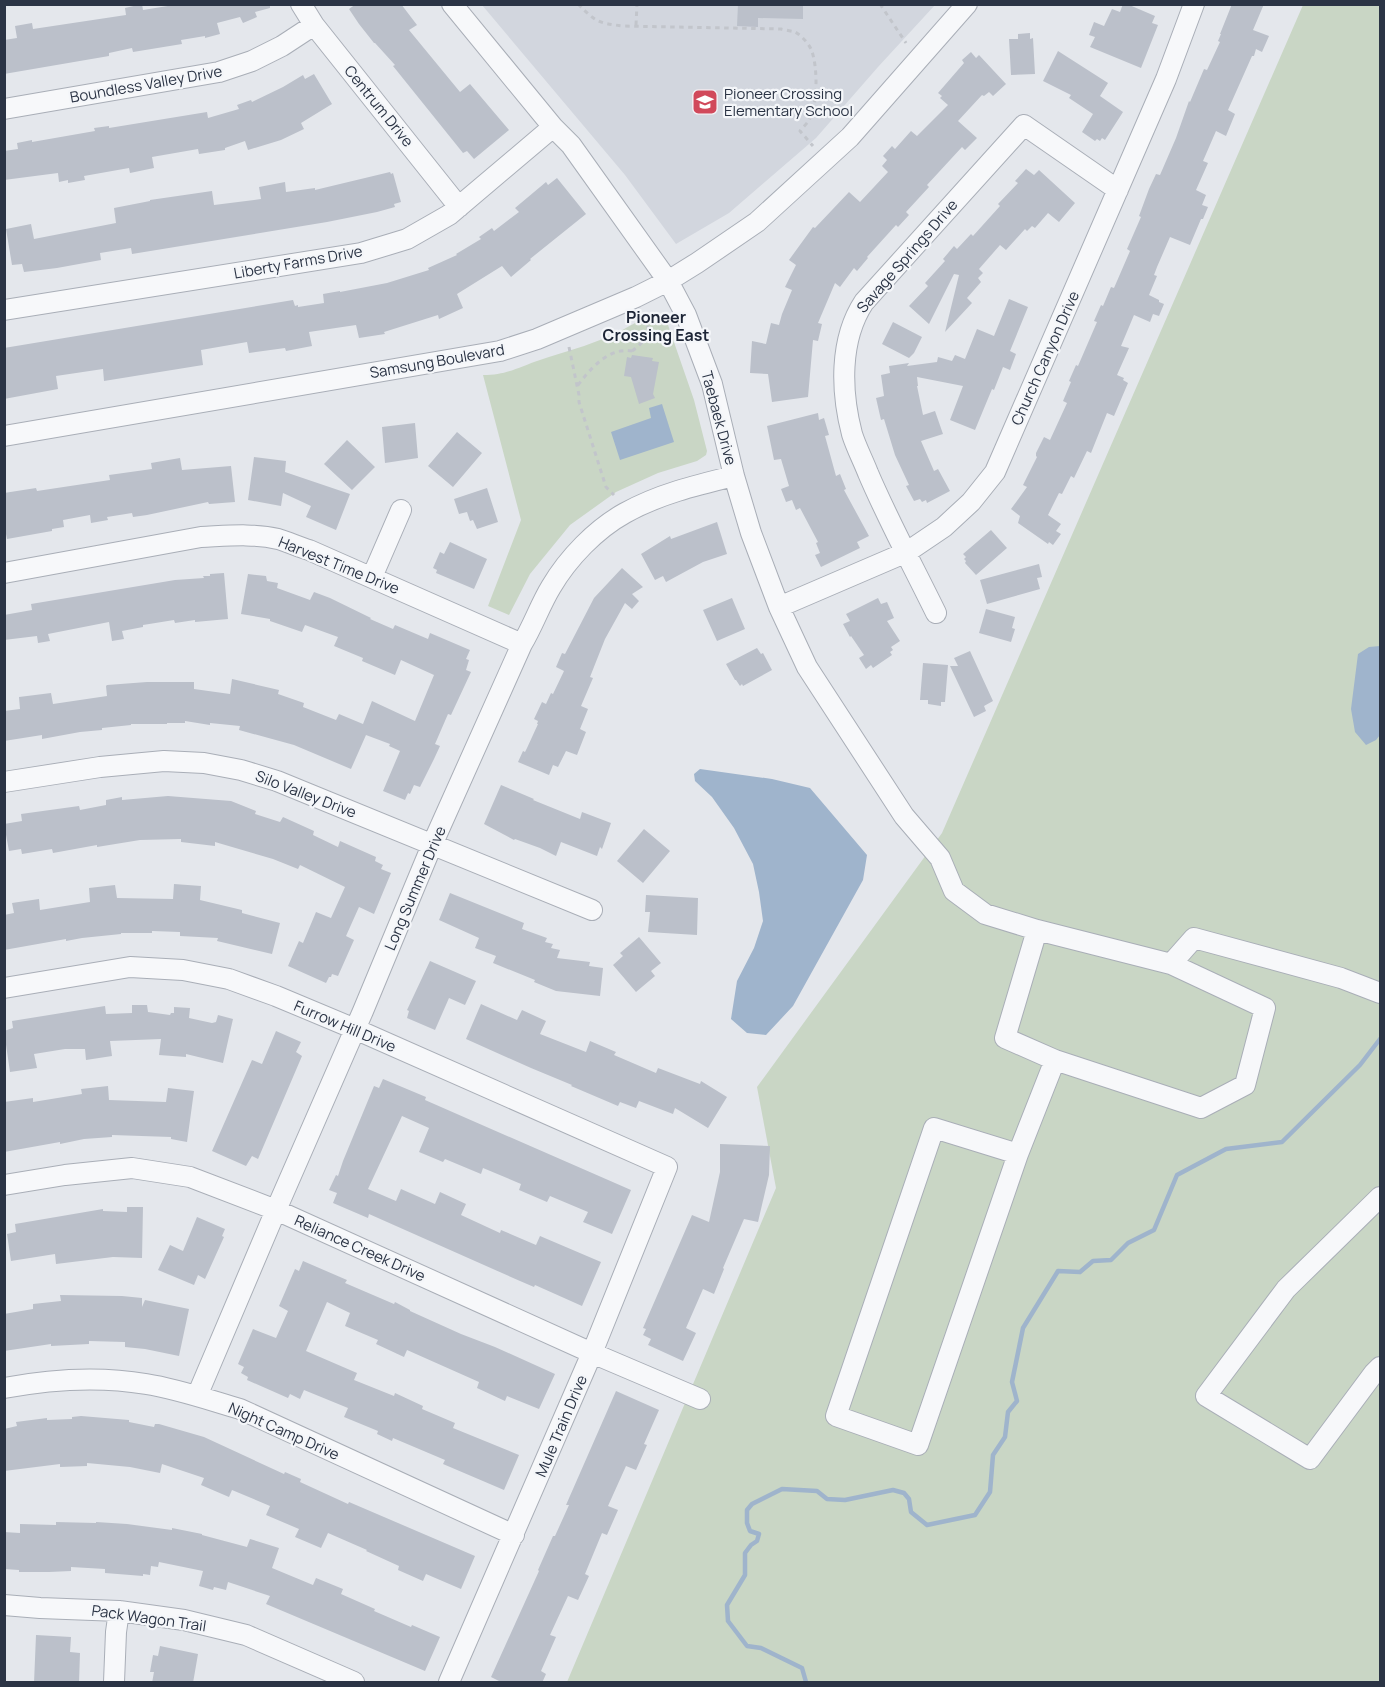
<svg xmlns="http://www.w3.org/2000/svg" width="1385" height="1687" viewBox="0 0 1385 1687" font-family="Manrope,sans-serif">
<rect width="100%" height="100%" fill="#e4e7ec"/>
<path fill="#d2d6de" d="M482,5H935L878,67L816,138L729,213L676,244L625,175Z"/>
<path fill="#c9d6c5" d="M1303,5H1380V1682H567L776,1188L757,1087L942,833Z
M661,315L667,322L694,400L707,451L706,455L697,461L658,473L616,492L570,525L530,574L509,615L488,606L521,520L483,375C507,375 519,367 540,360C564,352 587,346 610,336C627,329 642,316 661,315Z"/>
<path fill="#9fb4cc" d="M662,404L674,442L620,460L611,432L651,418L649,408Z
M1380,646V735L1376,740L1366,745L1355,732L1351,709L1358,654L1369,647Z
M700,769L772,779L810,788L867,855L863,880L793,1006L766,1035L747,1033L731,1019L737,981L754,948L763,921L759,892L753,864L734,828L712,797L695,781L694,774Z"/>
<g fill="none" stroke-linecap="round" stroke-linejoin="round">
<path stroke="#9fb4cc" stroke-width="4.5" d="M806,1682L802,1668L761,1648L747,1646L728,1621L727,1605L745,1575V1553L751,1545L757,1541L759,1534L750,1531L747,1523V1510L752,1504L782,1489L817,1491L827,1499L845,1500L893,1490L904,1493L909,1499L911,1512L927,1525L975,1515L990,1492L993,1455L1005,1437L1008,1412L1017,1401L1012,1382L1023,1328L1058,1271L1080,1272L1093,1261L1111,1260L1128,1243L1154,1230L1177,1175L1226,1149L1282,1142L1360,1065L1380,1039"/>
</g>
<path fill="#bbc0ca" d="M142,4L143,10L180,4H270V8L255,12L257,17L243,23L240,17L217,23L220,34L205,38V36L181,40L182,44L133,52L132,48L109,53V56L4,74V40L17,38L15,26L32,23L33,29L126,15L125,8Z
M356,4H401L417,25L409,30L460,92L470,84L509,130L474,159L467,151L463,153L393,66L395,65L375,43H374L359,24L349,9Z
M738,4H803V19L758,18V27L737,26Z
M1123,4H1127L1155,16L1152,23L1158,25L1141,68L1090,47L1095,37L1089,35L1094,22L1104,26L1112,9L1120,12Z
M1232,4H1264L1253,30L1269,36L1262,52L1256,49L1254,56H1252L1228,110L1235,114L1226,136L1216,131L1203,161L1208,163L1196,190L1206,195L1202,205L1208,207L1203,219H1201L1190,245L1170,237L1157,267L1154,275L1157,276L1149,295L1159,300V302L1164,304L1159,316L1153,314L1150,322L1134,315L1121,346L1129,348L1117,375L1124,378L1123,380L1128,383L1114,416L1107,413L1091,453L1087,451L1074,478L1071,476L1062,494L1059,493L1048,515L1061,524L1056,531L1061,534L1053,545L1049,542L1048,544L1018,523L1020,516L1011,509L1027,487L1023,485L1037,457L1036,456V453L1044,437L1050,440L1067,403L1063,401L1071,382L1069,381L1076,365L1078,366L1097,322L1094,321L1101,305L1103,306L1111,287L1114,288L1130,251L1127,249L1141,217L1139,216L1149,189L1156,174L1160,175L1176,138L1189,101L1190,102L1204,69L1207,70L1220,42L1218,41L1221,34H1220Z
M1030,33V39L1033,38L1035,74L1011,75L1009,39H1018V34Z
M1058,51L1108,83L1100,96L1123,112L1105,140L1102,138L1100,141L1097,139L1095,141L1082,132L1093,114L1069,98L1071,95L1043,81Z
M971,52L976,58L979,55L1006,84L993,96L989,92L984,96L982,95L958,121L977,138L965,150L962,147L927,185L929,187L906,212L909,215L898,227L896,225L867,257L868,258L857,271L854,268L840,287L835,283L818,323L822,324L818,341L813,340L808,397L772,402L768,374L750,373L752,341L766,344L771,323L779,325L782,314L792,290L785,287L796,265L789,260L813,227L815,228L849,192L860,202L888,172L882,166L887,160L883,156L892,146L895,149L911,131L917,136L948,105L940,98L942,96L938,93L964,63L962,60Z
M314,74L332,104L301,123L304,129L281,140L248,150L245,141L225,148V150L199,154L198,149L152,157L154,168L130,173L129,168L84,176L85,180L68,183V180L59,182L58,173L4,180V151L18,149L17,143L32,140V142L95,131L94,128L109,126V128L207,112L208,118L239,109L237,105L251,100L252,102L283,87L303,75L305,79Z
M1026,169L1034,175L1039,170L1075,203L1059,222L1048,213L1035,228L1032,226L1027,231L1025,229L1006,250L1000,245L979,269L983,273L978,278L981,282L967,298L972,303L945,332L959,275L954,274L929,324L909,306L928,286L925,283L945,261L943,259L954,246L957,249L971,234L973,236L1000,206L998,204L1018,183L1015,181Z
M390,172L391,174L393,173L401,202L394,204L395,207L377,212L327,222L132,254L131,248L100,253L101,260L57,268L24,272L22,264L12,265L6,229L31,224L34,239L116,223L114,208L150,201V200L212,191L214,205L261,199L259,187L285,182L286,192L315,188V190Z
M557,178L586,214L530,259L531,260L511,277L502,266L457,294L463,308L439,319L438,315L384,332L385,334L359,338L356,325L309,332L312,346L286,351L285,348L249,353L247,342L201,350L203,365L141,375L104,381L103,369L56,376L58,389L4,399V348L293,300L295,306L298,305V307L324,303L323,294L340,291V292L387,283L429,270L428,268L457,255L456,254L481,239L479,237L492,228L494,231L519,212L515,208L546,182L548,185Z
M1009,299L1028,307L1010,351L1016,354L1010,370L1003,367L994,390L992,389L975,430L950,420L963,386L917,377L918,386H917L923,415L935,411L943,434L921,441L934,471L938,469L950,491L927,503L926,500L922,502L920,499L914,501L906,486L909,485L895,455L884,419L881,420L876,398L884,396L881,375L890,373L889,366L909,363L907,366L937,362L938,357L952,361L955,355L965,359L977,329L994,336Z
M893,322L922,337L914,353L909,358L882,344Z
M632,355L653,358L652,361L659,362L653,394L655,398L639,404L631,377L624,376L627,357L631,358Z
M818,413L819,420L824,418L829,435L825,436L836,476L840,474L846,489L844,490L869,536L857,542L860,548L821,567L815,555L820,553L816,543L818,542L800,508L796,510L792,500L786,502L781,489L789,486L781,459L774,460L767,426Z
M415,423L418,458L385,463L382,427Z
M457,432L482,453L453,487L428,466Z
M347,440L375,467L352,490L324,464Z
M254,457L286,461L285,472L350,494L336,530L306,517L311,506L283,493L281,506L248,500Z
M180,458L182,470L231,466L235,502L209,504L208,502L147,515L133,517L132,513L107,517L108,520L91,523L90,515L63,520L64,527L52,529V531L7,539L6,534L4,535V493L36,488L37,491L110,480L109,475L152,469L151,463Z
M487,488L498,522L477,529L473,520L470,521L467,512L459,514L454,499Z
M717,522L727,554L703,562L666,582L663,576L655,580L641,554L670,536L671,539Z
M991,530L1007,548L976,575L965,563L966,561L964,559L966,557L963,554Z
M450,542L487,559L474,589L436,573L437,570L433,568L440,552L444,554Z
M1039,564L1042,577L1037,578L1040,589L987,604L980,580Z
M622,568L643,587L632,594L639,601L632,609L625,603L605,639L590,677L593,678L581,706L588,709L580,729L586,732L577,755L566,751L558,767L553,765L549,775L518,762L523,751L525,752L527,748L538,724H537L538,721L534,719L542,702L546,704L551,693L553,694L564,671L556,667L562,653L565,654L594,598Z
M224,573L228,619L195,622V620L175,623L174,620L143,625V627L122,631L124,639L112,641L109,622L48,634L50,641L38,643L37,636L4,640V615L32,610L31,604L175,580L204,578L203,576H210V574Z
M248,574L266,576L267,581L278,583L277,588L310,600L314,592L330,598L371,618L370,619L393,629L395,625L428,639L430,633L470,650L466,659L469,660L466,670L471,672L451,715L448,714L435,744L440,746L434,759L420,787L414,785L410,794L408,793L405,800L383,791L400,751L389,746L390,744L366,735L351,769L294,745L239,730L240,726L210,723V725L185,721V723H167V724H131V725L102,728V730L80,732L42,739V735L4,741V711L20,709L19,697L51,693L53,704L107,696L106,686L107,685L147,682H194V689L230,694L232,679L279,690L278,694L304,703L303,707L336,720L339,714L363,724L372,701L415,721L434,675L401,660L395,675L362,661L363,658L334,646L338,637L305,625L302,632L270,621V619L241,614Z
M732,598L745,629L717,641L703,610Z
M878,598L881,604L887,602L894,618L887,621L900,641L891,647L893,650L890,652L892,655L873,668L871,665L866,669L859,658L864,655L851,636L850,637L843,624L850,621L846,614Z
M986,609L1015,617L1012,628L1015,629L1011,642L979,633Z
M757,648L761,654L763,653L772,670L743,686L742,684L740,686L736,680H735L726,664Z
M970,651L993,701L984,706L986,711L974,717L950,666H958L954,658Z
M923,663L948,665L945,702H941V706L928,704V700H920Z
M501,785L534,799L533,800L580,819L582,812L611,823L602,849L600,847L597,856L561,842L556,856L540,848L515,839L514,840L484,824Z
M168,796L231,801L256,811L255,814L280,822L283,817L314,831L313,835L338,847L340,841L376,857L375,861L383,865L381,869L391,873L374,914L359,907L346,936L354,940L338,976L332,974L331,977H329L326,983L288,966L299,941L303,943L316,912L331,918L345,887L300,865L298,869L273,859L215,842V846L181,842V839L140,840L97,847V845L53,853L52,849L22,854L21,849L9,851L4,824L22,821L21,814L79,806L80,810L106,805V800L122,797V800Z
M644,829L670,851L643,883L617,861Z
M174,884L201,886L200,900L242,910V913L280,923L272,954L217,941L218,938L180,936V932L152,931V933H121V934L82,938L66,941V939L4,950V915L14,913L12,903L39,899L40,910L90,902L89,888L115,885L117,898L173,899Z
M450,893L524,923L522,929L547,938L545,942L553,944L551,948L560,950L557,958L590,962L589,966L603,968L600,996L556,991L534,982L535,980L493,963L496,956L475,948L479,938L439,920Z
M646,895L698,898L697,935L648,932L650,912H645Z
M639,937L661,963L651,971L655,976L636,992L613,965L623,956L620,953Z
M430,961L476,981L465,1005L449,998L435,1030L407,1018L409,1011L407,1010Z
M481,1004L517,1020L522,1010L546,1021L540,1034L586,1052L590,1041L616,1052L614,1055L656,1073L658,1068L700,1084L701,1081L727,1097L708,1128L675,1108L673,1114L639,1101L636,1108L620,1102L618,1106L571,1086L572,1085L531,1068L466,1039Z
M132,1005H147L148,1012L170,1015L171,1013H174V1007L190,1008L189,1018L212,1023L216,1022L218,1015L233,1019L223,1063L186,1054V1057L159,1055L161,1039L110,1041L112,1056L86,1060L85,1049H65L34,1054L37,1068L10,1072L4,1031L13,1028L12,1021L105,1006L106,1014L132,1013Z
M276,1031L301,1042L296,1052L302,1056L258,1159L252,1156L246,1166L212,1151L252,1060L262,1064Z
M383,1079L426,1097L425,1100L631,1190L612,1234L583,1222L588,1212L550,1196L547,1202L519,1190L521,1184L483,1168L481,1174L445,1159L443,1162L419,1152L429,1128L402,1116L368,1189L396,1201L401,1189L435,1204L440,1192L466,1204L461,1215L500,1233L501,1230L536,1245L540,1236L601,1262L582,1306L535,1285L534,1287L520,1281L369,1214L368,1218L333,1203L337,1193L329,1190L336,1175L338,1176L343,1161L374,1086L379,1088Z
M108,1086L109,1100L166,1102L168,1088L194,1091L187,1142L171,1139V1137L112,1135V1137L84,1139L60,1144V1142L4,1152V1102L33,1098V1102L82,1094L81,1089Z
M720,1144L770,1146L769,1175L758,1222L744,1219L723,1268L724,1269L714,1294L703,1289L686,1328L696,1333L683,1361L648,1345L651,1339L643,1335L646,1329L643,1328L692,1215L709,1222L720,1172Z
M127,1207H143L142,1258L113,1257L56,1264L55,1254L11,1261L7,1234L16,1232L15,1224L103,1209V1211L127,1212Z
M197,1217L225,1229L222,1236L224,1237L205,1279L198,1275L194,1285L158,1270L170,1245L183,1251Z
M303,1261L347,1280L345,1283L394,1304L395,1302L410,1310V1311L461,1334L495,1347L555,1374L539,1409L507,1396L505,1401L477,1388L479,1382L407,1350L404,1357L376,1344L378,1340L345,1326L350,1313L327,1302L306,1351L357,1373L354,1380L394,1396L395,1393L423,1406L422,1409L455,1423L453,1428L519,1455L504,1490L443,1464L445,1460L393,1438L392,1441L377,1434L378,1431L344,1417L348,1408L304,1390L300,1399L290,1394L288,1398L247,1380L248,1377L241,1373L244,1367L238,1364L253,1329L276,1338L288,1311L279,1306L295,1269L299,1271Z
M60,1295L122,1296L142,1298V1307L145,1300L189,1309L179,1356L145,1349L125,1347V1342L89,1341V1344L51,1346V1344L4,1351V1314L33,1309V1304L61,1301Z
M616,1391L659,1410L644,1444L647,1445L636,1470L626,1466L608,1506L618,1510L607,1535L602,1533L585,1574L589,1576L578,1600L568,1596L550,1635L556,1637L541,1671L546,1674L542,1683H503L491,1677L539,1571L538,1570L553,1536H555L569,1505H566Z
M81,1416L129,1420V1422L154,1427L155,1424H159L204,1437L284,1474L285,1472L301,1479L300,1482L348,1504L349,1502L475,1556L461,1589L426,1574L423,1581L398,1570L399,1566L366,1551L367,1550L328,1533L321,1548L295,1537L299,1529L266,1515L270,1506L232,1490L229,1497L201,1485L204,1478L162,1464L160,1473L130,1467L87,1463V1466L60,1467V1464L4,1471V1429L17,1426L16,1422L47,1418V1420L72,1419V1417Z
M56,1522L96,1523V1522L127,1524L172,1530V1528L202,1534V1535L247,1547L250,1539L279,1548L272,1568L313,1585L316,1578L343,1589L341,1594L375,1609L374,1611L411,1627L412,1625L440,1637L425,1671L266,1604L270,1596L228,1582L226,1590L214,1587L213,1590L199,1586L203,1571L159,1562L158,1567L151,1566L150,1575L143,1574V1576L105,1573V1569L71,1567V1571L49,1572H19V1570L4,1569V1532L20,1533V1524L56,1525Z
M36,1635L71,1637L70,1652L80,1653L79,1683H34Z
M160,1646L198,1654L193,1683H152L154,1672H150L153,1655L158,1656Z"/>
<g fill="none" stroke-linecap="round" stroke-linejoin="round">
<g stroke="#a9aeb7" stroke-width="22">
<path id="minor" d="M301,4L314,25L459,207
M452,4L553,127L571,145L668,281L686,315L712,384L734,476L751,533L779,607L807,667L904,816L940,858L954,891L985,914L1037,930L1171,964L1194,938L1341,978L1380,993
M4,109L219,72L252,61L282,46L314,25
M4,310L361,253L407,239L449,215L553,127
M4,436L500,351L537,339L636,297L668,281L697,263L757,222L850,137L967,4
M4,573L201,537C226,536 253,533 278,539C288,542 299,547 309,550L522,644
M372,577L401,510
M779,607L907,552L944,527L971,502L995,472L1166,79L1194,4
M936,613C913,566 888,520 868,473C863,460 856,447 852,434C841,392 839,340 864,302L1024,125L1118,190
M4,782L100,767L164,761L204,763L241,770L277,781L592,910
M1037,930L1005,1038L1055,1060L1201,1108L1245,1085L1265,1008L1171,964
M4,988L130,967L183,970L229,979L276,996L355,1029L667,1167L592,1353L449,1682
M1018,1154L934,1128L836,1416L918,1445L1018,1154L1055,1060
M4,1185L65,1175L132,1168L190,1177L276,1210L592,1353L700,1399
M1380,1197L1286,1289L1206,1396L1310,1459L1374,1373L1380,1367
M4,1388C52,1379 99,1376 146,1384C178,1389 209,1400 240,1409L514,1535
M197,1396L276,1210L363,1011L432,845L522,644C533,626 540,605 551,587C568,558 596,529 625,513C659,494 697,485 734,476
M4,1605L40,1608L119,1611L184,1620L246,1635L354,1682
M114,1682L116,1632L119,1611"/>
</g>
<path stroke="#c2c5cb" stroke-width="3" stroke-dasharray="4.5 4.5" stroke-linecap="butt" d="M578,4C596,22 598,23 623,26L781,29C785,30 791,31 795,32C801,35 808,43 811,49C818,65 818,106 809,120C807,124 802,128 800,131L813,146
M880,4L906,43
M636,25L637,4
M569,347L579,395V402L606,487L614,495
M632,351C646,341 652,331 645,315
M578,385C591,368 609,347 632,351L633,355"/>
<use href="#minor" stroke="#f7f8fa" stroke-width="20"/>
</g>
<defs>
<g id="school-square" transform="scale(1.35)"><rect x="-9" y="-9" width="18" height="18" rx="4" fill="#d1495b" stroke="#f4f6f9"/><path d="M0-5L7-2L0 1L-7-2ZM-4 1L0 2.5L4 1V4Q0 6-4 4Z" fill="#fff"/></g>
</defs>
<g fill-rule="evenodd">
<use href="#school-square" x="705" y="102"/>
</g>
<g text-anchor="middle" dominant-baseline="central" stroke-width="4.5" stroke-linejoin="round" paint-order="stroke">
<g font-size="15" fill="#2b3445" stroke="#f4f6f9">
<text transform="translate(146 84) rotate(-10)">Boundless Valley Drive</text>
<text transform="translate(379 106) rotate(51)">Centrum Drive</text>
<text transform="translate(907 256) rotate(-49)">Savage Springs Drive</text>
<text transform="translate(298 262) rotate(-10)">Liberty Farms Drive</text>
<text transform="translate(1045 358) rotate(-66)">Church Canyon Drive</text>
<text transform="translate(437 361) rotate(-10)">Samsung Boulevard</text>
<text transform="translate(719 418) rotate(75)">Taebaek Drive</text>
<text transform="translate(339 565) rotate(22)">Harvest Time Drive</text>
<text transform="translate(306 794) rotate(21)">Silo Valley Drive</text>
<text transform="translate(415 888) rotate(-67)">Long Summer Drive</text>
<text transform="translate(345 1026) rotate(23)">Furrow Hill Drive</text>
<text transform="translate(360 1248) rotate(24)">Reliance Creek Drive</text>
<text transform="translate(561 1426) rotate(-67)">Mule Train Drive</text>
<text transform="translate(284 1431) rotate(24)">Night Camp Drive</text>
<text transform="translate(149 1618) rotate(8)">Pack Wagon Trail</text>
</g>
<g font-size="15" fill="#2b3445" stroke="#f4f6f9" text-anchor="start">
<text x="724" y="93">Pioneer Crossing<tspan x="724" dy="17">Elementary School</tspan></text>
</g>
<g font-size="16" font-weight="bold" fill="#1d2536" stroke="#f4f6f9">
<text x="656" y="317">Pioneer<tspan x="656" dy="18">Crossing East</tspan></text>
</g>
</g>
<rect width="1385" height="1687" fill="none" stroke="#2b3445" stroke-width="12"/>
</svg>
